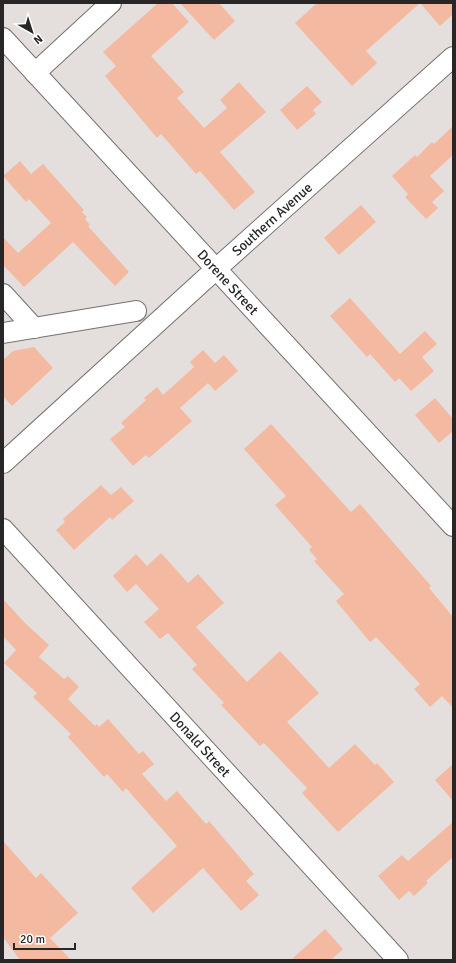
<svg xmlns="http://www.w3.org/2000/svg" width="456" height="963" viewBox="0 0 456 963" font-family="Signika,sans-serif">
<rect width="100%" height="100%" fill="#e4dfdd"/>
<path fill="#f3b9a1" d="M158,3H172L189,22L151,56L184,92L177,98L204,128L227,108L220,100L239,82L266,112L220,152L255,192L234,210L200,171L196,174L161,134L157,138L105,76L116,66L103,52Z
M180,3H219L235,21L214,40Z
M317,3H453V14L440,26L420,3L366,51L377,63L352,86L295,23Z
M307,86L322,102L313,110L316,114L297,130L280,110Z
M453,126V155L430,176L444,191L432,202L438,208L426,219L405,197L408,194L392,176L415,155L417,157L432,142L434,144Z
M20,161L31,174L43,164L84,210L82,212L87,217L85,219L90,225L88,226L129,272L115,286L73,242L24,287L3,265V237L18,253L51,223L29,199L26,202L3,176Z
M361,205L376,222L339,255L324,238Z
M350,298L400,354L425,331L437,344L422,357L434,371L411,391L399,378L395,382L370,354L367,357L330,316Z
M34,347L53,368L12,406L3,396V360L13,351Z
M203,350L215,363L224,355L238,371L215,391L208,383L180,408L192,421L149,458L146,455L133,466L110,439L125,427L121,423L146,400L144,398L157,387L163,395L194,367L190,362Z
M435,398L453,419V431L439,443L415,415Z
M271,424L351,512L360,504L431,586L429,588L453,617V708L442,696L430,707L414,689L420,684L376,637L370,642L336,601L344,594L314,561L317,559L309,550L312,547L275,505L286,496L244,449Z
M101,485L111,495L121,487L134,501L112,520L110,517L74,550L56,530L65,522L63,519Z
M161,553L188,583L198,574L224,603L196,627L247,682L280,651L319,693L287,722L329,768L355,744L375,765L377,763L394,782L338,832L302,793L307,788L264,743L260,746L221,705L224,703L192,669L197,665L168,633L160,639L144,622L159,609L136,584L127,592L113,576L136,554L147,566Z
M3,599L25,623L49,645L39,657L64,679L68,676L79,687L68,699L95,726L97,724L99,727L108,719L139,754L143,751L154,764L142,774L166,801L177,791L206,824L209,821L254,874L246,881L259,895L241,911L203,868L153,913L131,888L177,846L126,788L123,792L107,774L104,777L68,737L71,734L33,697L37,693L4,663L16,650L3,636Z
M453,764V801L435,780Z
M453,822V857L426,881L428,883L414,896L409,891L399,900L378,876L402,855L408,861Z
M3,841L36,878L41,873L78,913L50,938L71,960H20L3,937Z
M325,929L343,949L331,960H291Z"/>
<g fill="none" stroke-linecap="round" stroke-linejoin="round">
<g stroke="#75716f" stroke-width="22">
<g id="minor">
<path id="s1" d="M3,38L453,526"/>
<path d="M35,73L111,3"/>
<path d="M3,294L34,328"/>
<path d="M3,333L136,311"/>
<path id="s2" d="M3,463L216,269L453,57"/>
<path id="s3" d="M3,529L398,960"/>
</g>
</g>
<use href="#minor" stroke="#fff" stroke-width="20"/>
</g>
<g text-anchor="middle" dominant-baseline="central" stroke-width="3.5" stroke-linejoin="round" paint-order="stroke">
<g font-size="14" fill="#282626" stroke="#fff">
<text stroke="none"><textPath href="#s2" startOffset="363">Southern Avenue</textPath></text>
<text stroke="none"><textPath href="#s1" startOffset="332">Dorene Street</textPath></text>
<text stroke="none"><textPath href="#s3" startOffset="292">Donald Street</textPath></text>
</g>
</g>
<rect width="456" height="963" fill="none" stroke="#282626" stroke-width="8"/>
<g transform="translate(32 32) rotate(141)" stroke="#ffffff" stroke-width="3" paint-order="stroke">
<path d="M0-3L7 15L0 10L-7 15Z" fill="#282626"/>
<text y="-6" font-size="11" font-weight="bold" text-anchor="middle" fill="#282626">N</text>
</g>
<path d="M14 943v6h61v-6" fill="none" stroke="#282626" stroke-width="2"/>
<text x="20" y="943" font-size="12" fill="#282626" stroke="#ffffff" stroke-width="3" paint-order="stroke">20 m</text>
</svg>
